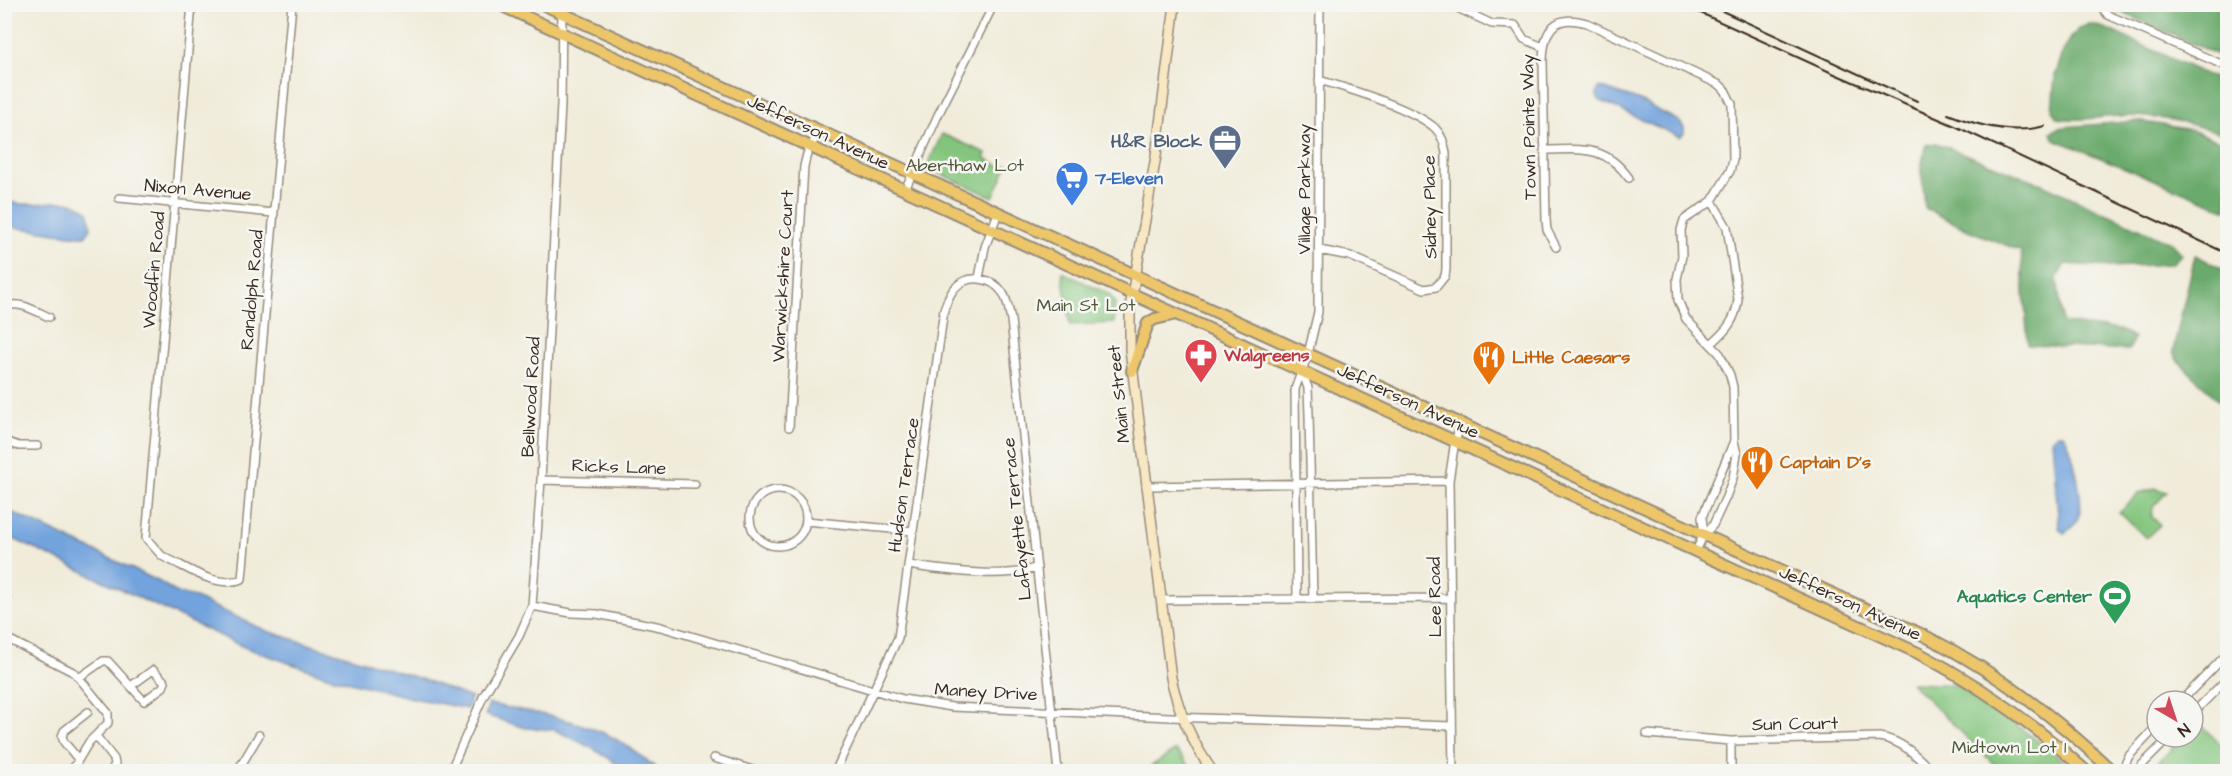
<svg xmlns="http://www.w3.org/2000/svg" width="2232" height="776" viewBox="0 0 2232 776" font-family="'Architects Daughter',sans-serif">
<rect width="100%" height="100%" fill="#f6f6f2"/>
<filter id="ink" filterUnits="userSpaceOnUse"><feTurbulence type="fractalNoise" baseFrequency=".0167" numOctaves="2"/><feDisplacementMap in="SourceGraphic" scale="12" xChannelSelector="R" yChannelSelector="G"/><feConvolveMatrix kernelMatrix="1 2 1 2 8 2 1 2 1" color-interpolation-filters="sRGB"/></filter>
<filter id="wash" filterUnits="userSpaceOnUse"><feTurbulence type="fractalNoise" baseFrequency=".008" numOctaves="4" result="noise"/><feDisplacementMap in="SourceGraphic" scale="24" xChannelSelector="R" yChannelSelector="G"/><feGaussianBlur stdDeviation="1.35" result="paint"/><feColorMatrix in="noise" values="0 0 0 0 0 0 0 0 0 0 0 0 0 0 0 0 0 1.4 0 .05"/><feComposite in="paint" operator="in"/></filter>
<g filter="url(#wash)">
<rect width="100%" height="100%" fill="#f1ecda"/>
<path fill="#83c57d" stroke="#5f784e" stroke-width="1.5" d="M942,134L986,153L985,158L999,166L1008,165L993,197L926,168Z
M1062,272L1109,294L1115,303L1114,323L1070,325Z
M2155,488L2167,492L2153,507L2152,517L2160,525L2146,538L2119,512L2140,493Z
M1911,683L1962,685L2045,746L2074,771H2001Z
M2198,722L2227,751V771H2150L2183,737H2193V727Z
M1176,750L1194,771H1146L1145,770Z"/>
<path fill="#6aaa6c" stroke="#526a45" stroke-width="1.5" d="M2108,5H2133L2149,12L2157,5H2227V59L2109,7Z
M2089,24L2105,28L2227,84V135C2193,124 2159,115 2122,116C2101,116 2078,122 2057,118L2052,110L2055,76L2065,46L2078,29Z
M2139,121L2192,130L2227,144V210L2054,139L2051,133L2056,129L2064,127Z
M1936,143L2042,184L2172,243L2182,254L2171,264L2110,267L2065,264L2057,278L2063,323L2120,330L2134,338L2129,350L2028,345L2021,251L1968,230L1925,208L1921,167L1926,145Z
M2195,255L2227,271V409L2177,360L2173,351Z"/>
<path fill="#72a3dd" stroke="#56667e" stroke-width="1.5" d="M1600,87L1640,101L1679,121L1684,128V133L1680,137L1675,135L1599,100L1596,93Z
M5,201C12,202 21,205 29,204C50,204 74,195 89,213L91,228L85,236H78L5,226Z
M2057,434H2063C2072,444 2083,498 2080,511C2078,521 2073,528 2064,533L2059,528L2052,439Z
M5,509L158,581L177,593L191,596L267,631L428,681L471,698L467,709L408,697L327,676L246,648L5,535Z
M489,704C529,712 568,717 606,734C625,743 644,758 660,771H624L610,759L590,747L555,730L525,728L485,715Z"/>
</g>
<g filter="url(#ink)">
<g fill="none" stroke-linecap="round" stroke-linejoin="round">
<g stroke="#968b7c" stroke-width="10">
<path id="street" d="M192,4L146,538L162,556L168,559C190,569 217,589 242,579L292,4
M1449,4L1492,24L1515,25L1524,39L1543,47
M2099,4L2108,15L2228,67
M1544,150C1582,150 1604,144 1629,178
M905,190L938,115L994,4
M119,198L274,213
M1556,247L1547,230L1546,220L1543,60C1544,30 1554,13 1587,23L1720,85L1725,90L1732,104L1733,160L1730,171L1712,201L1684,220L1681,230L1682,256L1677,279L1678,300L1686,319L1720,354L1730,375L1733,387L1734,441L1737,454L1733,478L1726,497L1713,525L1704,534L1696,551
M1319,250L1350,256L1424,289L1436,287L1445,276L1446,269V153C1444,143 1442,135 1435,128C1412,108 1350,89 1319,80
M979,278L985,247L998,213
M4,307C19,300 35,311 49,317
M1711,344C1726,331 1736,320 1738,299L1727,227L1712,201
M1302,371L1308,388L1309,415L1313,599
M789,427L804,166L807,154L819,131
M4,441L19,446H37
M541,480L695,484
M1146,486L1449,481
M750 518a28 28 0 1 1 56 0a28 28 0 1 1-56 0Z
M806,521L913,531
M1704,534L1702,517L1734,441
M908,565C940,570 1009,580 1037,567
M4,598L7,600L4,605
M1297,599L1295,389L1308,354L1318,312L1320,4
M1161,600L1450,598
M532,606L571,613L597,614L661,627L903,699L952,707L1170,717L1452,726
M4,637L75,673L108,713V723L89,742L71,772
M80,677L103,661H108L144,701L163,687L165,682L153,670L131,686
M2181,701L2228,653
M2193,713L2228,678
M1647,734L1731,741L1879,737C1903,741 1916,755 1933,772
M96,736L114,759L115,764L111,772
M1731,741V772
M714,758L759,772
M78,759L64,742L62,736L64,731L88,712
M237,772L259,735
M450,772L484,695L519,636L532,606L541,480L561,105L562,4
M835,772L898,638L944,310C947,302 949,295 954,289C968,273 992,277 1003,293C1008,301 1009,311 1011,320L1058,772
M1453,772L1449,481L1454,447L1460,424
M2121,772L2129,756L2157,726
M2135,772L2170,737"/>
</g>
<g stroke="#968b7c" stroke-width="12">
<path id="secondary" d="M1175,4L1156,156L1130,307V349L1171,678C1179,713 1192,743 1213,772"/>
</g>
<g stroke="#968b7c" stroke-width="14">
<path id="primary" d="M498,4L1918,653C1980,685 2035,725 2087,772
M542,4L1923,635C1994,670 2056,717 2113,772
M1132,371L1148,323L1155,319L1176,314"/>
</g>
<use href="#street" stroke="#fff" stroke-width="7"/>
<use href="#secondary" stroke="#f7e8c3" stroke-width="9"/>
<use href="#primary" stroke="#ecc669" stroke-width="10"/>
<path stroke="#3b2a1e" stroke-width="2" d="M1681,4L1830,72L1955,126L2228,254
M1707,4L1917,101
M1948,114C1976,125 2014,135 2045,126"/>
</g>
</g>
<defs>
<g id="office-pin" transform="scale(1.725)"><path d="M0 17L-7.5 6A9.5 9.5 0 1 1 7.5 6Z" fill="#5c6f8a" stroke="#f6f6f2"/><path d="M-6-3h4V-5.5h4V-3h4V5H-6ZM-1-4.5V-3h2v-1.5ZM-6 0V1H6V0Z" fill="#fff"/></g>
<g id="supermarket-pin" transform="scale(1.725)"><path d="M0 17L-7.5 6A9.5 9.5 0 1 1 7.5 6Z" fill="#3f7fe0" stroke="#f6f6f2"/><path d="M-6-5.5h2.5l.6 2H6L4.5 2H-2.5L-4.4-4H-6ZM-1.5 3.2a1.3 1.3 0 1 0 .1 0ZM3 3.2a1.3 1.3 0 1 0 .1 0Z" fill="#fff"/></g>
<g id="pharmacy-pin" transform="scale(1.725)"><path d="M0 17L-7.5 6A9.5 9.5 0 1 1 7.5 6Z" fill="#e0444e" stroke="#f6f6f2"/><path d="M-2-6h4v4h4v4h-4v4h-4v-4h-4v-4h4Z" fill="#fff"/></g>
<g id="restaurant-pin" transform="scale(1.725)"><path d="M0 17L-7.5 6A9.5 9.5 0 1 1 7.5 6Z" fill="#e8710a" stroke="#f6f6f2"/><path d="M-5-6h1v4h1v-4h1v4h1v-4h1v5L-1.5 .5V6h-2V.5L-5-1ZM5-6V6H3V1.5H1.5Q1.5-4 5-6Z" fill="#fff"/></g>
<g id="stadium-pin" transform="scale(1.725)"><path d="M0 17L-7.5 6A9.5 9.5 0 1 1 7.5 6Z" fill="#2e9e5b" stroke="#f6f6f2"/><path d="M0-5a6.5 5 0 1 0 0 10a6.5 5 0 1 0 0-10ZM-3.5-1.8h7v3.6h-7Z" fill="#fff"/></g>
</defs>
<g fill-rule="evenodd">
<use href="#office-pin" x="1225" y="141"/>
<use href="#supermarket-pin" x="1072" y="178"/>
<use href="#pharmacy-pin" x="1201" y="355"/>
<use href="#restaurant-pin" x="1489" y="357"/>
<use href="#restaurant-pin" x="1757" y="462"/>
<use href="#stadium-pin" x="2115" y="596"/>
</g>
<g text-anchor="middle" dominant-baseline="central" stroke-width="5" stroke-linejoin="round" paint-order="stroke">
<g font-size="18" fill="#3b2a1e" stroke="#f6f6f2">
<text transform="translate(1529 127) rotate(-91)">Town Pointe Way</text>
<text transform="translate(818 132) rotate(25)">Jefferson Avenue</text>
<text transform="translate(1304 189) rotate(-90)">Village Parkway</text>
<text transform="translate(198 190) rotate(5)">Nixon Avenue</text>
<text transform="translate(1430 207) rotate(-91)">Sidney Place</text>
<text transform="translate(154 270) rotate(-85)">Woodfin Road</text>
<text transform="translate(783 276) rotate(-87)">Warwickshire Court</text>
<text transform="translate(252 290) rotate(-85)">Randolph Road</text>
<text transform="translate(1119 394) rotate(-96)">Main Street</text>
<text transform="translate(531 397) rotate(-87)">Bellwood Road</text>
<text transform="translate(1408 401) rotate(25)">Jefferson Avenue</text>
<text transform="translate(619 467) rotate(2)">Ricks Lane</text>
<text transform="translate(904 485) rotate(-82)">Hudson Terrace</text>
<text transform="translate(1017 519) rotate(-96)">Lafayette Terrace</text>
<text transform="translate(1435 597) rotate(-91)">Lee Road</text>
<text transform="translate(1850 603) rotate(25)">Jefferson Avenue</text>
<text transform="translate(986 692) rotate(3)">Maney Drive</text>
<text transform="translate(1795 724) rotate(-1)">Sun Court</text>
</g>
<g font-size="18" font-weight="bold" fill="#4e5e75" stroke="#f6f6f2" text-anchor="end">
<text x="1202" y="141">H&amp;R Block</text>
</g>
<g font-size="18" fill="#51583a" stroke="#f6f6f2">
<text x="965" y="165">Aberthaw Lot</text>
<text x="1086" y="305">Main St Lot</text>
<text x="2009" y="747">Midtown Lot 1</text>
</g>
<g font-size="18" font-weight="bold" fill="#366cbe" stroke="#f6f6f2" text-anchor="start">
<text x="1095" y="178">7-Eleven</text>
</g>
<g font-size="18" font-weight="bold" fill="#be3a42" stroke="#f6f6f2" text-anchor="start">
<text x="1224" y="355">Walgreens</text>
</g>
<g font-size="18" font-weight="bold" fill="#c56008" stroke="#f6f6f2" text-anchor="start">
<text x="1512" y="357">Little Caesars</text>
<text x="1780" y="462">Captain D's</text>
</g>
<g font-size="18" font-weight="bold" fill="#27864d" stroke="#f6f6f2" text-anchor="end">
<text x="2092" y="596">Aquatics Center</text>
</g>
</g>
<rect width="2232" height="776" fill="none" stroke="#f6f6f2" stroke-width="24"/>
<g transform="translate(2175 719) rotate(141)"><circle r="28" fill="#f6f6f2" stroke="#aba49d" stroke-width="1.5"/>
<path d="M0-4.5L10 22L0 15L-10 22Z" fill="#d1495b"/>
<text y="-9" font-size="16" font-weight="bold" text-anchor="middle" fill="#3b2a1e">N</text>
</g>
</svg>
